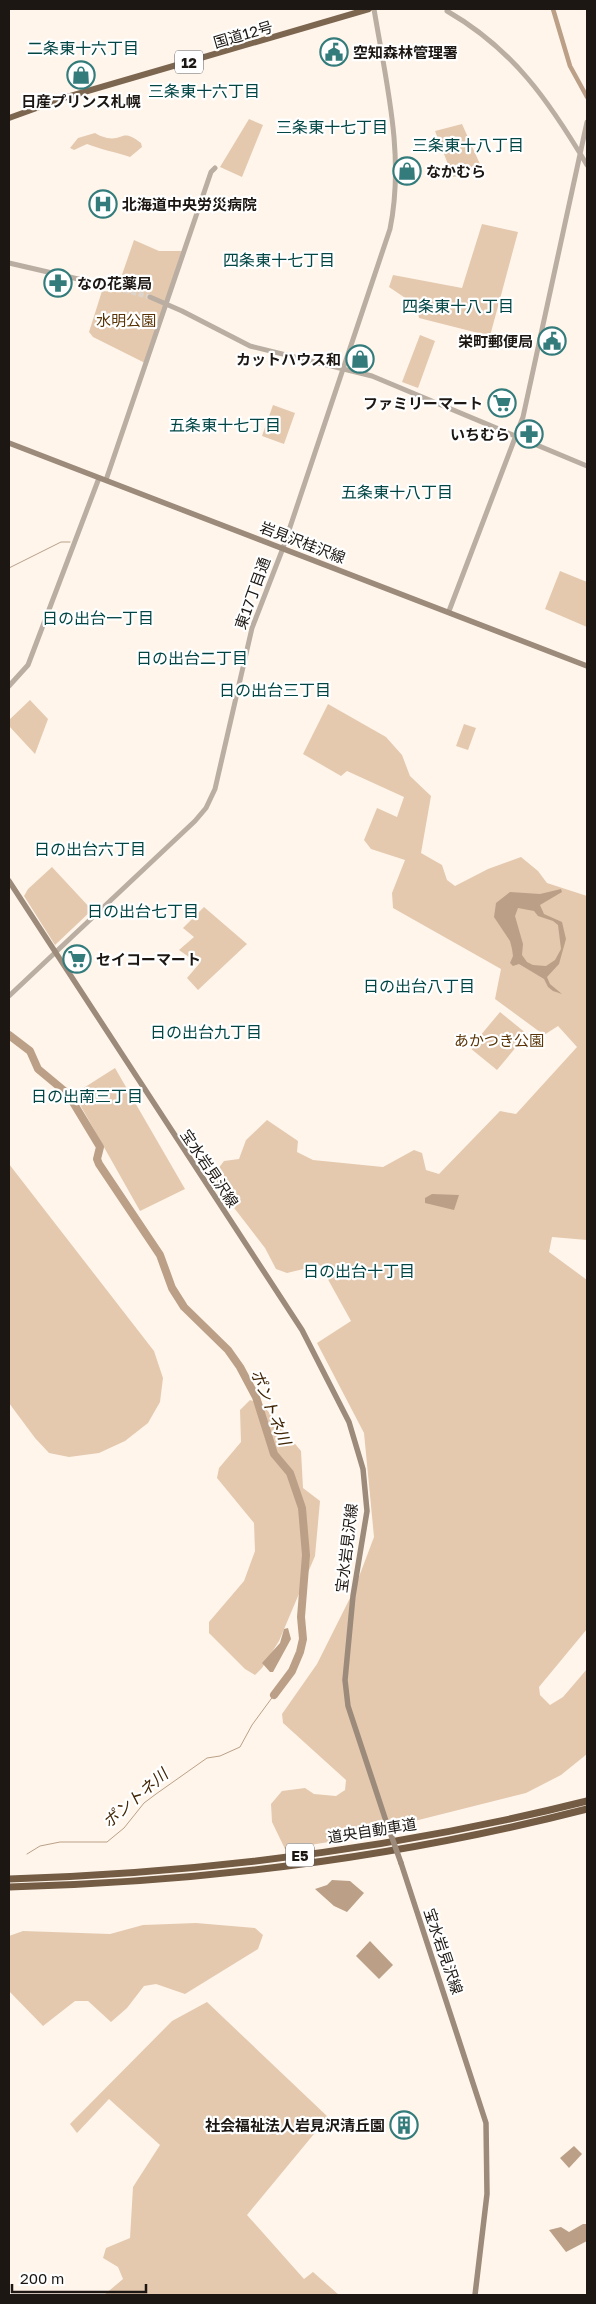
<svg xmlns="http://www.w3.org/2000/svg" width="596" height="2304" viewBox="0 0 596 2304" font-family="'Golos Text','Noto Sans JP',sans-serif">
<rect width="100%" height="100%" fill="#fff5eb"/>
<path fill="#e4c9af" d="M249,119L263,125L242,177L220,167Z
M462,124L484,173L453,177L435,131Z
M95,133C98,135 103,137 107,138C124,141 121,128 141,143L142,147L130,157C116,152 102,150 87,144L74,150L70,148L78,138Z
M482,224L518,232L490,336L419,318L417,306L389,287L393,275L462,288Z
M134,240L159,251H182L145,363L93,337L89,332L102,291L116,292Z
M420,335L435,341L418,388L402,382Z
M273,405L295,413L284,444L262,436Z
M560,571L587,582V627L545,609Z
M30,700L48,719L35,754L9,726V720Z
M328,704L386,737L402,755L410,776L431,796L421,853L442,865L447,880L455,886L488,869L521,857L538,871L547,883L587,896V1240L552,1237L549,1252L587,1280V1629L539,1687L540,1695L550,1705L563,1697L587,1669V1754L561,1775L526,1793L335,1841L285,1849L272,1822L271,1804L282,1791L305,1788L314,1794L336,1796L345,1790L346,1780L283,1723L282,1714L317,1664L354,1590L374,1537L364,1433L317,1343L351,1321L320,1265L287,1273L276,1269L265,1248L211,1178L224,1161L239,1159L246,1140L267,1120L298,1141L297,1152L313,1160L383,1167L414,1150L422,1153L426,1170L439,1174L500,1111L516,1114L577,1047L558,1026L544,1035L495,999L501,969L393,908L392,893L405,860L371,849L364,840L377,808L397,817L404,797L347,771L341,776L303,754Z
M464,724L476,728L468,750L456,746Z
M52,867L92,910L55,945L24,896L28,889Z
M204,907L247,944L198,990L187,978L199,964L179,950L194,937L183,928Z
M500,1012L527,1034L497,1070L470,1048Z
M115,1068L185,1189L140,1211L74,1094Z
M9,1164L154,1351L163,1378L160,1402L148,1423L125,1441L99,1453L69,1457L49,1453L35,1438L9,1403Z
M250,1400L262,1404L301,1451L303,1488L320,1501L315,1556L279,1641L262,1668L255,1675L245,1669L209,1633V1622L244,1581L255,1551L254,1523L217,1478L219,1468L241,1442L240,1410Z
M196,1923L255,1928L263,1935L258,1949L185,1994L156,1984L144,1986L127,2008L111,2022L88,2001H75L43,2026L9,1991V1936L23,1931L110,1934L143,1925Z
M207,2002L328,2117L247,2215L304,2279L313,2272L339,2295H104L123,2279L118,2267L103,2258L106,2248L130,2238L133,2187L160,2145L109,2099L77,2133L70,2124L172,2021Z"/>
<path fill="#bba087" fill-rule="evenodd" d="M561,889L562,892L540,905L544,914L562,922L566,939L559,964L547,977L550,984L562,994L553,991L548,987L544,979L519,964L513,966L510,963L513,956L512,949L510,941L494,917L496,903L510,892L540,894ZM518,908L534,911L538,916L553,921L558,925L561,949L555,960L546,966L533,965L527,962L522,955L523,944L515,916Z
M432,1194L459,1195L454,1210L425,1203V1198Z
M288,1628L291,1639L273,1672H270L262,1663L280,1643L284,1629Z
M332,1880L350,1881L364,1893L347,1912L334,1906L315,1889L327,1885Z
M370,1941L393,1965L379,1979L356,1956Z
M574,2146L582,2154L569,2168L560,2158Z
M583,2224H587V2241L566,2252L549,2230L561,2227L569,2232Z"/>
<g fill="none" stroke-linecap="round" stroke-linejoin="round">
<path stroke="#bba087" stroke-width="1" d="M9,568L61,542H70
M27,1854L40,1846L60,1842H107L124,1828L144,1803L156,1794L207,1758L220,1756L240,1747L252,1725L274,1695"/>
<path stroke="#bba087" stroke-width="4.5" d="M553,9L570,66L587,97"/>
<path stroke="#bba087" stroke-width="8" d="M9,1035L30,1051L38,1069L68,1094L100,1147L97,1159L99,1164L160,1255L172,1288L184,1307L228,1350L240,1367L256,1397L274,1454L290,1473L302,1508L306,1555L301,1617L303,1639L300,1652L292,1671L274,1695"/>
<path stroke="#ddd4cb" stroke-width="5" stroke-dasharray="5 2.5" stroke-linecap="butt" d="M117,288L150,297"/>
<path stroke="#baaea2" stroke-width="5" d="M447,11C513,49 549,101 587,165
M9,263L117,288
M150,297L182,311L250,346L372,376L587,466
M106,480L211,172L215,168
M449,611L523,417L587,122
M9,686L28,665L99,478
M9,996L195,821L206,808L215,789L252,628L283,548L390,229C405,156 386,82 374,9"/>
<path stroke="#9c8a7a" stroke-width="5.5" d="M9,443L587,666
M9,881L302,1330L349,1422L363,1469L367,1511L353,1596L345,1680L348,1706L386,1821
M401,1863L486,2123L487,2194L475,2295"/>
<path stroke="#7c6650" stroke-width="6" d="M9,118L67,97L369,9"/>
<path stroke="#735b44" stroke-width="7" d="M9,1879C203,1873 399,1848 587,1801
M9,1887C202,1882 400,1857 587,1809"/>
<path stroke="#9c8a7a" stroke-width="5.5" d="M386,1821L401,1863"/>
</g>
<defs>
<g id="civic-ring" transform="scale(1.4375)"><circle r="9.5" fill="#fff" stroke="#337c7b" stroke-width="1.5"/><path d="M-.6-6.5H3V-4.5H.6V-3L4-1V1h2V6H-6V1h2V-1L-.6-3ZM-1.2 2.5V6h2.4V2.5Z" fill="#337c7b"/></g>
<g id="shop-ring" transform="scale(1.4375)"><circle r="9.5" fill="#fff" stroke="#337c7b" stroke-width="1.5"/><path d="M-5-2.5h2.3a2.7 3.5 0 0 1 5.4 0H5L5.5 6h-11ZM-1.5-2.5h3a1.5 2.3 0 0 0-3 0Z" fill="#337c7b"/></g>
<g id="hospital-ring" transform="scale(1.4375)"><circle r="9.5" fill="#fff" stroke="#337c7b" stroke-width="1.5"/><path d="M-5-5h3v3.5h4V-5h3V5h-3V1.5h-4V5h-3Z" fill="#337c7b"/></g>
<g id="pharmacy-ring" transform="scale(1.4375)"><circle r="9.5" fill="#fff" stroke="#337c7b" stroke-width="1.5"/><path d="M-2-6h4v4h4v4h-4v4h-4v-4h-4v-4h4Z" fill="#337c7b"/></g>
<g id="supermarket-ring" transform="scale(1.4375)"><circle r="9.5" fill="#fff" stroke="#337c7b" stroke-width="1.5"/><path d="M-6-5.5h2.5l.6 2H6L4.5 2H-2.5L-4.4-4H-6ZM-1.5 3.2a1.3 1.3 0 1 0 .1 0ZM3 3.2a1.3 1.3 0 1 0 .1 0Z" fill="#337c7b"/></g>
<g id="building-ring" transform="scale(1.4375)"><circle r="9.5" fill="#fff" stroke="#337c7b" stroke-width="1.5"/><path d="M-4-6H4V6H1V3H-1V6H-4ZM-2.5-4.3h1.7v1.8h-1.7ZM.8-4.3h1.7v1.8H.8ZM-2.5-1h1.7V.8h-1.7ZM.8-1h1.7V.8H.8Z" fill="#337c7b"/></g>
</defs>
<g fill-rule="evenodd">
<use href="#civic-ring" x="334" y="52"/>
<use href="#shop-ring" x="81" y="75"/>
<use href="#shop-ring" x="407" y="171"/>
<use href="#hospital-ring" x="103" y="204"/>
<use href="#pharmacy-ring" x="58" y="283"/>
<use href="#civic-ring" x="552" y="341"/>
<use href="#shop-ring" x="360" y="359"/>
<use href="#supermarket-ring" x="502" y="403"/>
<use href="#pharmacy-ring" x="529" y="434"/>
<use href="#supermarket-ring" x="77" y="959"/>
<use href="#building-ring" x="404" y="2125"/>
</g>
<g text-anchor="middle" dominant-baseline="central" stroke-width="4.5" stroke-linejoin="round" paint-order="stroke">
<g fill="#fff" stroke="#605d5a" stroke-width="1">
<rect x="175" y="50.5" width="28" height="23" rx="4"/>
<rect x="286" y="1843.5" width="28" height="23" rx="4"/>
</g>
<g font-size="14" font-weight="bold" fill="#1c1713">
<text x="189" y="62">12</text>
<text x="300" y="1855">E5</text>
</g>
<g font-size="15" fill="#1c1713" stroke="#fff">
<text transform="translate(243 34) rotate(-16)">国道12号</text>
<text transform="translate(303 542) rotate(21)">岩見沢桂沢線</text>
<text transform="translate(252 593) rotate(-70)">東17丁目通</text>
<text transform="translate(210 1168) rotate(56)">宝水岩見沢線</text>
<text transform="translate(346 1548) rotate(-83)">宝水岩見沢線</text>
<text transform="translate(372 1830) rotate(-9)">道央自動車道</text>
<text transform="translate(444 1951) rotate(71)">宝水岩見沢線</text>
</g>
<g font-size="15" font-weight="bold" fill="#1c1713" stroke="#fff" text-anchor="start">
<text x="353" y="52">空知森林管理署</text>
<text x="81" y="101" text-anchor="middle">日産プリンス札幌</text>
<text x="426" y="171">なかむら</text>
<text x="122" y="204">北海道中央労災病院</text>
<text x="77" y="283">なの花薬局</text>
<text x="533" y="341" text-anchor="end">栄町郵便局</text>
<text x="341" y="359" text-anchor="end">カットハウス和</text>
<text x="483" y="403" text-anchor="end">ファミリーマート</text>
<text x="510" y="434" text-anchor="end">いちむら</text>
<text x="96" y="959">セイコーマート</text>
<text x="385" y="2125" text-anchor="end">社会福祉法人岩見沢清丘園</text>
</g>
<g font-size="15" fill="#593406" stroke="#fff">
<text x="126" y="320">水明公園</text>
<text x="499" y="1040">あかつき公園</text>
</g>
<g font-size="16" fill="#014544" stroke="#fff">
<text x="83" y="48">二条東十六丁目</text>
<text x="204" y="91">三条東十六丁目</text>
<text x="332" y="127">三条東十七丁目</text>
<text x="468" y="145">三条東十八丁目</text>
<text x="279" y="260">四条東十七丁目</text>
<text x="458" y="306">四条東十八丁目</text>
<text x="225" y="425">五条東十七丁目</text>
<text x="397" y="492">五条東十八丁目</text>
<text x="98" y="618">日の出台一丁目</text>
<text x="192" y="658">日の出台二丁目</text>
<text x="275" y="690">日の出台三丁目</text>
<text x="90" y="849">日の出台六丁目</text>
<text x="143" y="911">日の出台七丁目</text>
<text x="419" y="986">日の出台八丁目</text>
<text x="206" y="1032">日の出台九丁目</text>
<text x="87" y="1096">日の出南三丁目</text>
<text x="359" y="1271">日の出台十丁目</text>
</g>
<g font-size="16" font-style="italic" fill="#412504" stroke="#fff">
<text transform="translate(271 1407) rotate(68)">ポントネ川</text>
<text transform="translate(135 1798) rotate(-41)">ポントネ川</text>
</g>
</g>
<rect width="596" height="2304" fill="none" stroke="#1c1713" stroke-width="20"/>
<path d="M12 2284v8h134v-8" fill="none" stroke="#1c1713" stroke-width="2.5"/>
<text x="20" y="2284" font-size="15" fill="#1c1713" stroke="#ffffff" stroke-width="4" paint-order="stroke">200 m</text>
</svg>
